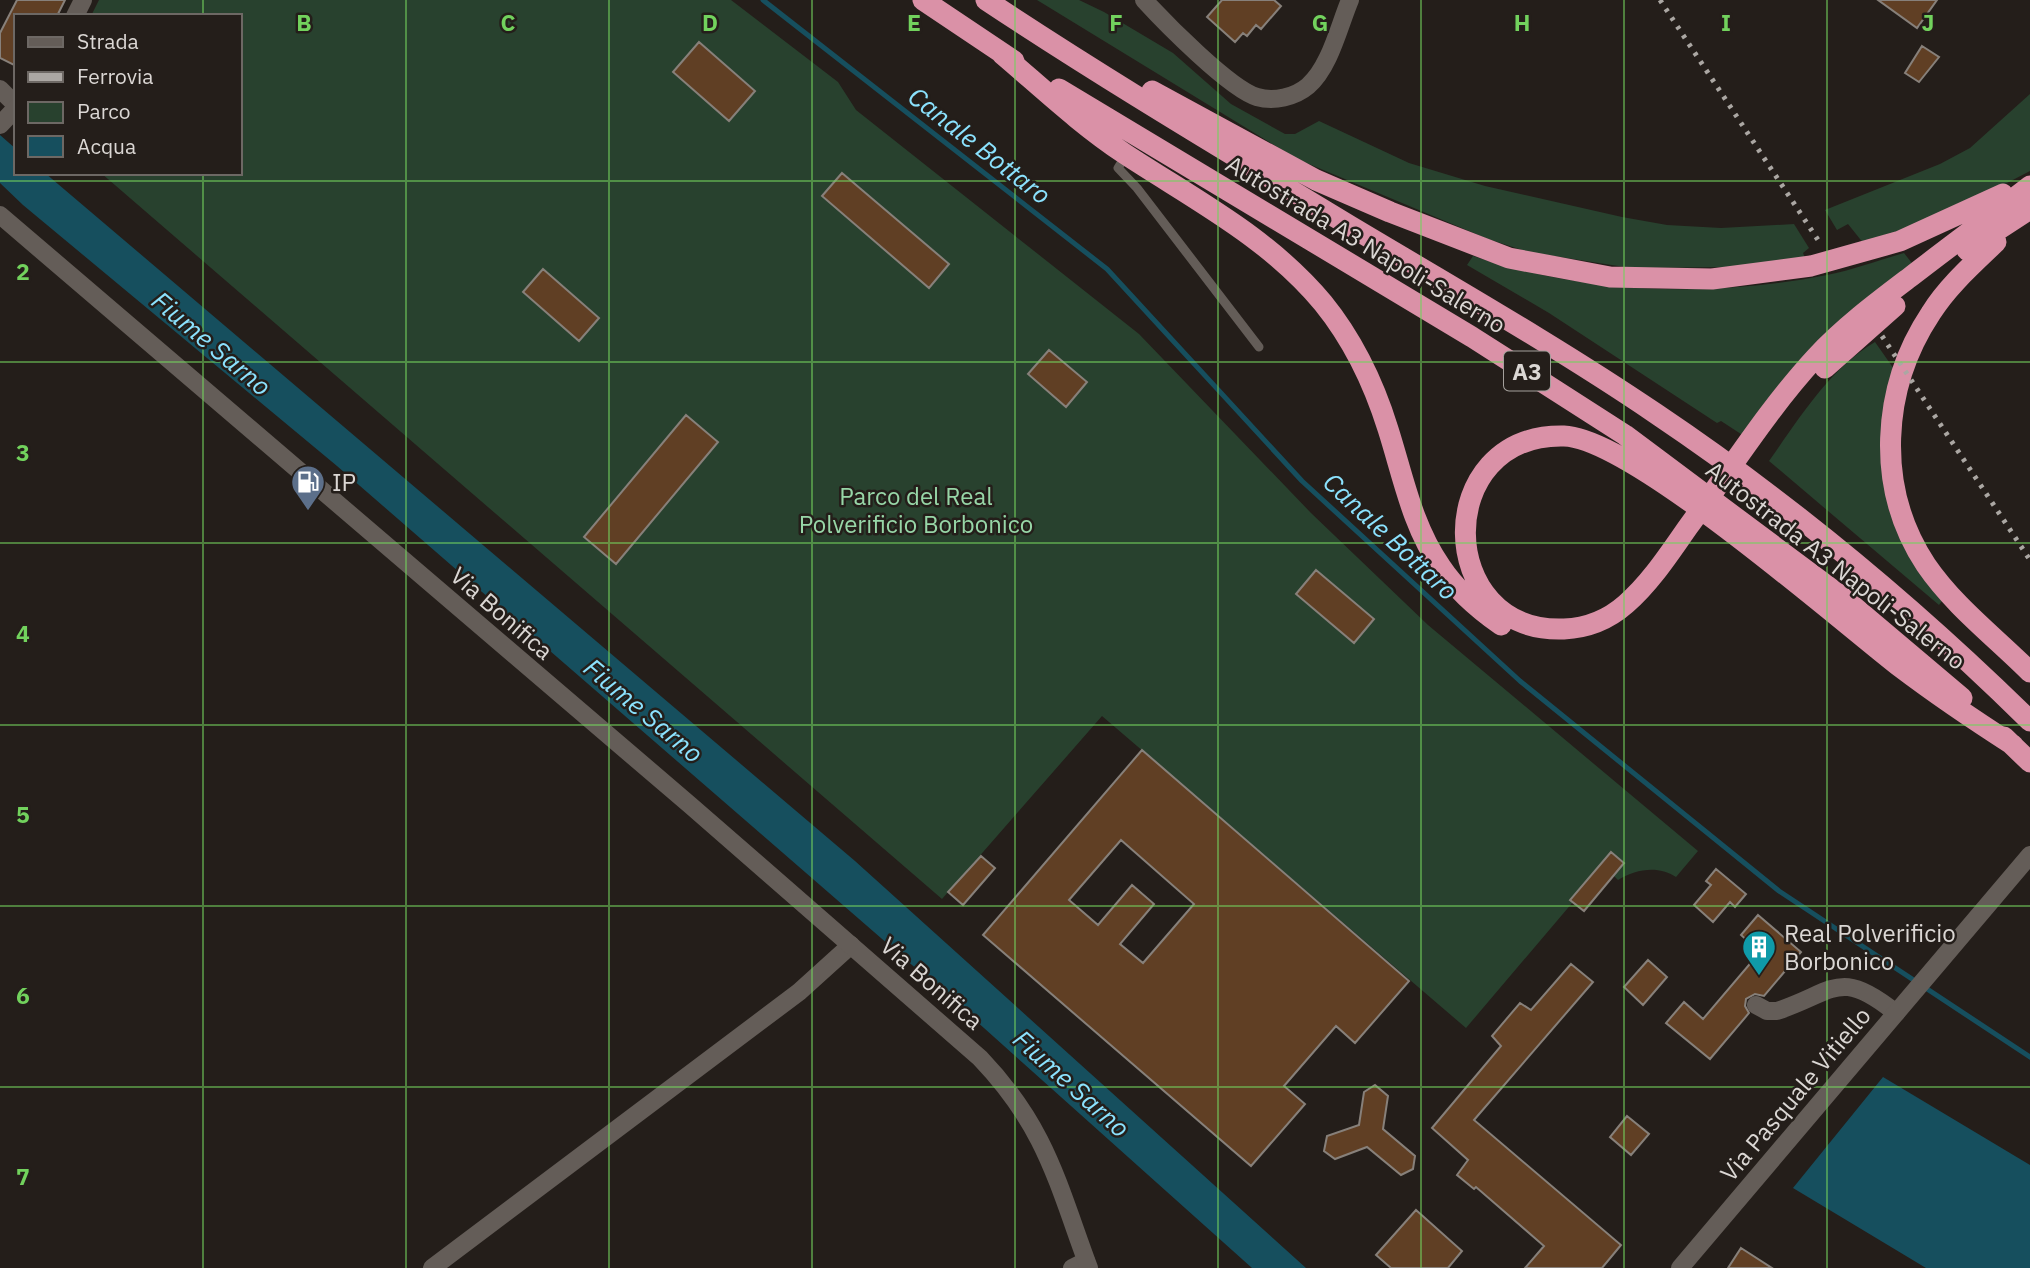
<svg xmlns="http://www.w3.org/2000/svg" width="2030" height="1268" viewBox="0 0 2030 1268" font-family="'IBM Plex Sans',sans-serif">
<rect width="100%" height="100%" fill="#241e1a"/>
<path fill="#28412e" d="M99,0H731L838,82L856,110L1139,334L1311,513L1428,625L1698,851L1676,877C1658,865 1636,869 1618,880L1613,875L1624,863L1611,852L1573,902L1466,1028L1102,716L942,899L101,173H240V16H91Z
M1037,0H1079L1104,12L1173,53L1231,104L1285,134H1295L1319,121L1409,163L1485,186L1622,217L1667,225L1721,228L1794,224L1809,248L1803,253L1805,258L1734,267L1631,268L1528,252L1488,239L1297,159Z
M2030,94V171L1936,220L1864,244L1848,224L1837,230L1825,210L1940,164L1970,148Z
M1904,253L1915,267L1744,436L1721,421L1717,423L1549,313L1467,265L1473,256C1586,294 1711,298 1827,275C1853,270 1879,260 1904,253Z
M1875,342L1894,369L1881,455L1942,601L1939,605L1769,461C1799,419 1829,369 1875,342Z"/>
<path fill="#164f5e" d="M0,135L16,149V173H45L855,861L1306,1268H1252L965,1011L337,466L23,205L0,183Z
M1883,1077L2030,1165V1268H1926L1793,1188Z"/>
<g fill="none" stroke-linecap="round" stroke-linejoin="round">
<path stroke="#164f5e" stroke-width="5" d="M763,0L1107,269L1302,481L1520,681L1779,891L2030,1057"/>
</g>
<path fill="#603f24" stroke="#87807a" stroke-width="2" fill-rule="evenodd" d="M17,0H65L57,16H16V66L0,58V33Z
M1222,0H1274L1281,6L1261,29L1256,25L1247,36L1243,33L1235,42L1207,17Z
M1878,0H1937L1917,28Z
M699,42L755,91L729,121L673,72Z
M1922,46L1939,57L1919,82L1905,73Z
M842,173L949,264L929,288L822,196Z
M543,269L599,318L579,341L523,292Z
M1049,350L1087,382L1066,407L1028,374Z
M686,415L718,442L616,564L584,537Z
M1316,570L1374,619L1354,643L1296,594Z
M1142,750L1409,981L1355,1043L1336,1026L1284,1086L1305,1104L1251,1166L983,935ZM1121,840L1194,904L1143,963L1120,944L1154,904L1132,885L1098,925L1069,900Z
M1611,852L1624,863L1584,911L1570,900Z
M981,856L995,868L963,905L948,892Z
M1716,869L1746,894L1735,907L1730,902L1713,922L1694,905L1711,885L1706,881Z
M1758,915L1801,952L1764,996L1755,994L1746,999L1745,1006L1749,1013L1710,1059L1666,1023L1684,1002L1703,1019L1760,952L1741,935Z
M1648,960L1667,977L1643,1005L1624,987Z
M1571,964L1593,982L1474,1120L1621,1245L1602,1268H1525L1544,1246L1476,1187L1474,1189L1457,1175L1468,1160L1432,1128L1501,1046L1492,1036L1520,1003L1531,1010Z
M1375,1085L1388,1096L1383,1129L1415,1156L1413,1169L1401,1175L1367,1147L1335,1159L1324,1151L1327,1136L1359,1125L1364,1092Z
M1627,1116L1649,1134L1631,1155L1610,1137Z
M1416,1210L1462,1251L1448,1268H1391L1376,1255Z
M1741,1248L1772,1268H1728Z"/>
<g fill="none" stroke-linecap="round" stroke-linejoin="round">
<path stroke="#645d58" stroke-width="9" d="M1126,155L1118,168L1137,188L1259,347"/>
<path stroke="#645d58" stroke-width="18" d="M0,89L16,105
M1756,1005L1767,1011H1777C1835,992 1839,967 1896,1013
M432,1268L799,992L851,945
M1072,1268L1086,1261"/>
<path stroke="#645d58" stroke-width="18" d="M1144,0C1165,23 1230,89 1257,97C1274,102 1295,97 1308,86C1330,67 1339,26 1350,0
M75,16L83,0
M0,125L16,108
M0,215L690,805L980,1058C1046,1127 1057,1182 1089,1268
M1680,1268L2030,855"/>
<path stroke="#da91a7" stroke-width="21" d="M923,0L1014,61
M986,0C1105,79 1228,152 1350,226C1452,287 1556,346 1655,413C1789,503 1915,608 2030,721
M1002,54C1042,88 1081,125 1125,154C1195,200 1268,237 1323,303C1353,340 1374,384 1388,429C1403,476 1412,526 1441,567C1457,591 1478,609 1501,625
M1059,89L1472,337L1625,435L1846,600L1962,698
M1152,91L1316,180L1390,212L1509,258L1610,277L1712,279L1811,266L1900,241L2003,194
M1996,242C1973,264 1948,286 1931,313C1881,388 1875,488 1926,565C1954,606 1995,637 2030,672
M1967,250L2030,209
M1825,368L1895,306
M2004,737L2030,762
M2013,745C1974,720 1937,695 1900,667C1837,618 1632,438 1564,436C1431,433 1434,634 1564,629C1587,628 1609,619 1626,604C1651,582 1669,554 1688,527C1730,470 1768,409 1816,357C1844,327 1876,303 1909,278C1949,247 1990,217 2030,186"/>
<path stroke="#aba7a3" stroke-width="5" stroke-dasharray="3.5 7" stroke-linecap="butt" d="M1660,0L1818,240
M1882,336L2030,560"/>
</g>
<path fill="none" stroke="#72d25d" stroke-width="2" stroke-opacity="0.55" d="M203,0V16M406,0V1268M609,0V1268M812,0V1268M1015,0V1268M1218,0V1268M1421,0V1268M1624,0V1268M1827,0V1268M203,173V1268M0,181H2030M0,362H2030M0,543H2030M0,725H2030M0,906H2030M0,1087H2030"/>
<defs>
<g id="fuel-pin" transform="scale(1.75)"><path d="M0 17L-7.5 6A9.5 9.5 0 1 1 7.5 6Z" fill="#5c6f8a" stroke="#241e1a"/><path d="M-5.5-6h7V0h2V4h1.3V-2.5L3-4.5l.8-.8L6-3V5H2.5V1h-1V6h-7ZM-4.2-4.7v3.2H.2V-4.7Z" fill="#fff"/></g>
<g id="building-pin" transform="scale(1.75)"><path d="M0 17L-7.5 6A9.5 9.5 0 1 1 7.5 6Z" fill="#0f9aa8" stroke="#241e1a"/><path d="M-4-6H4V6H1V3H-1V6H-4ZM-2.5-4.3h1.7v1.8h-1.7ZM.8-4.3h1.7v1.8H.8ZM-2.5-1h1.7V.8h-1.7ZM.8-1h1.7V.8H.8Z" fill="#fff"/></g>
</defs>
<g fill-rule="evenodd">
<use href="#fuel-pin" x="308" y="482"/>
<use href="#building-pin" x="1759" y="947"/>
</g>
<g text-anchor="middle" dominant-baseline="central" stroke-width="5" stroke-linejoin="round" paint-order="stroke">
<rect fill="#241e1a" stroke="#a4a09c" stroke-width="2" x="1504" y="351.5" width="46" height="39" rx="5"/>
<g font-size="23" font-weight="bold" fill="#dbd7d4">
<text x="1527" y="371">A3</text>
</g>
<g font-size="24" fill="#dbd7d4" stroke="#241e1a">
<text transform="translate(1366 244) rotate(31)">Autostrada A3 Napoli-Salerno</text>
<text transform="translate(1836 565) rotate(38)">Autostrada A3 Napoli-Salerno</text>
<text transform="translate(502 613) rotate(41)">Via Bonifica</text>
<text transform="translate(932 983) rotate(41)">Via Bonifica</text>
<text transform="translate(1795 1094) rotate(-50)">Via Pasquale Vitiello</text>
</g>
<g font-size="24" fill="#dbd7d4" stroke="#241e1a" text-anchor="start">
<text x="332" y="482">IP</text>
<text x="1784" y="933">Real Polverificio<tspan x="1784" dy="28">Borbonico</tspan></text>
</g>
<g font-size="24" fill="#97d6a7" stroke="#241e1a">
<text x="916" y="496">Parco del Real<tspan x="916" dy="28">Polverificio Borbonico</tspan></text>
</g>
<g font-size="26" font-style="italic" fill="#8be2fe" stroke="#241e1a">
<text transform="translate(980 145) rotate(38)">Canale Bottaro</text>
<text transform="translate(212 343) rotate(40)">Fiume Sarno</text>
<text transform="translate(1391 536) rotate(43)">Canale Bottaro</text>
<text transform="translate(644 710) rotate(40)">Fiume Sarno</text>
<text transform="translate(1072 1083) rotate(42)">Fiume Sarno</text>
</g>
</g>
<g font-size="23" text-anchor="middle" font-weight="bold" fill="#72d25d" stroke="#241e1a" stroke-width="5" stroke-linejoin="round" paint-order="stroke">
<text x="304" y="31">B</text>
<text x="508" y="31">C</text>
<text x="710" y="31">D</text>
<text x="914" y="31">E</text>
<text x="1116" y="31">F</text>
<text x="1320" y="31">G</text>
<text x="1522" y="31">H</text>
<text x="1726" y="31">I</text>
<text x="1928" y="31">J</text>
<text x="23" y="280">2</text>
<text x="23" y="461">3</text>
<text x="23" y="642">4</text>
<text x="23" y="823">5</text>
<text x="23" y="1004">6</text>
<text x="23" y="1185">7</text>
</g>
<rect x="14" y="14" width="228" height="161" fill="#241e1a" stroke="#6d6864" stroke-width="2"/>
<rect x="28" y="37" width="35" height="10" fill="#645d58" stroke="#6d6864" stroke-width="2"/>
<text x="77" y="49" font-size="21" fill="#dbd7d4">Strada</text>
<rect x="28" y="72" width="35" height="10" fill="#aba7a3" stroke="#6d6864" stroke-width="2"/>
<text x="77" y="84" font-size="21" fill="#dbd7d4">Ferrovia</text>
<rect x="28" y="102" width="35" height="21" fill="#28412e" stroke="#6d6864" stroke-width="2"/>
<text x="77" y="119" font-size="21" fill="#dbd7d4">Parco</text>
<rect x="28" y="136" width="35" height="21" fill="#164f5e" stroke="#6d6864" stroke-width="2"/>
<text x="77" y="154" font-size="21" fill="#dbd7d4">Acqua</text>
</svg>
